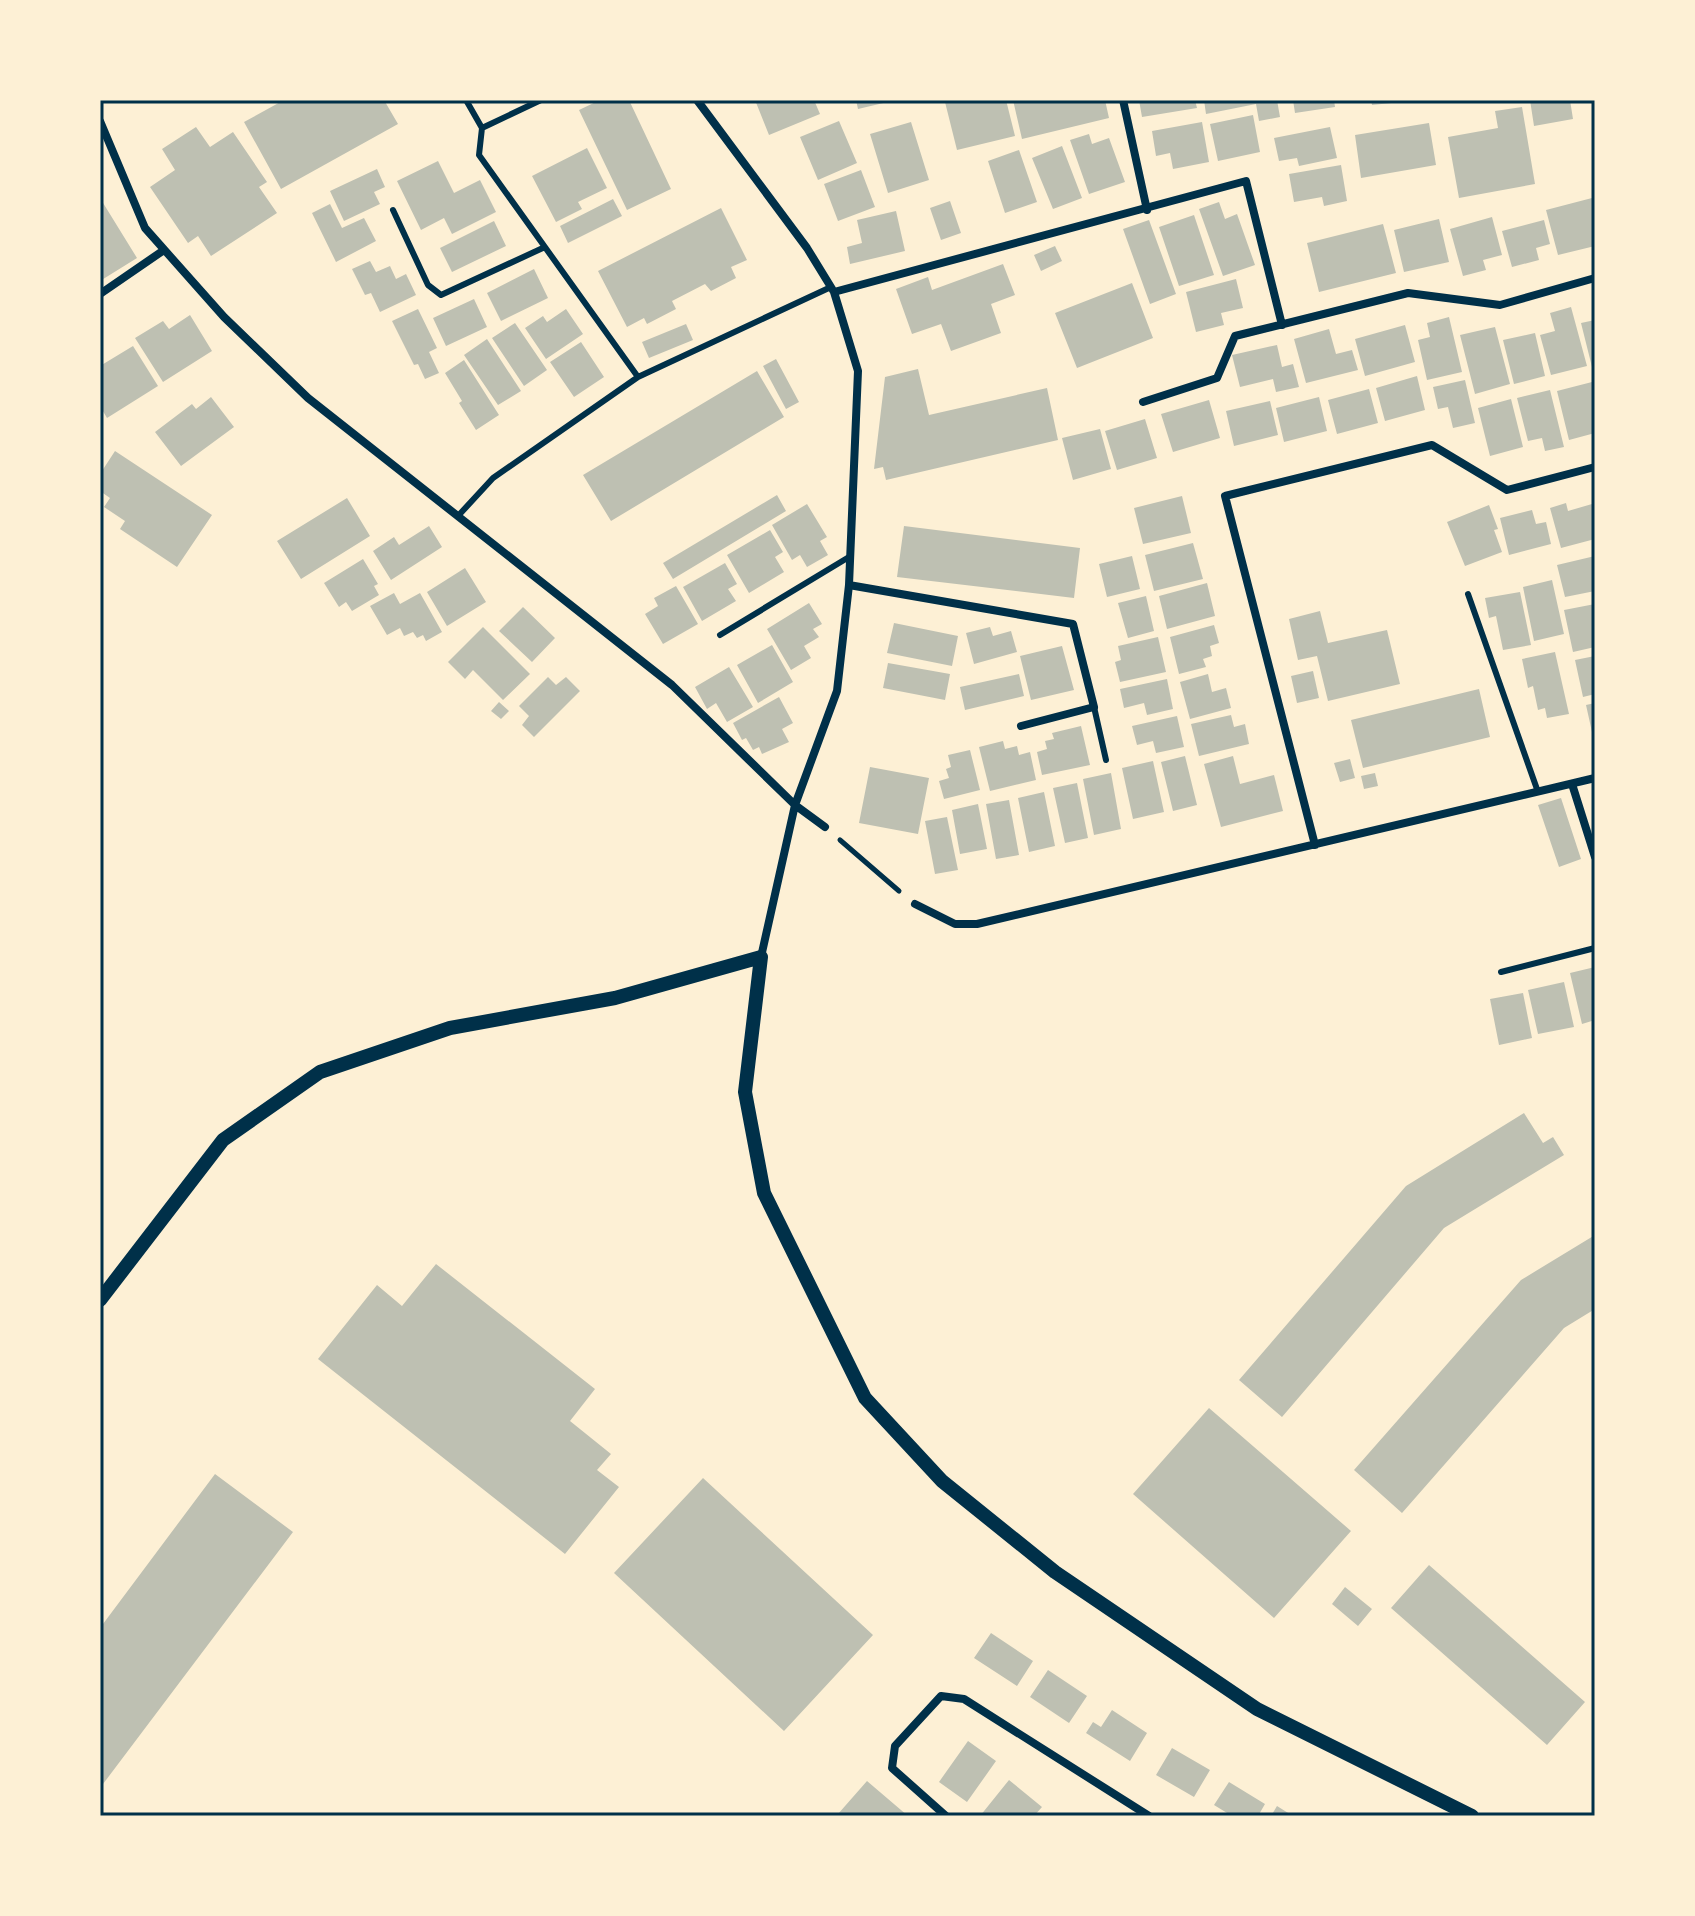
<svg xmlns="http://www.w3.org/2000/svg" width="1695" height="1916" viewBox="0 0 1695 1916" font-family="'Golos Text',sans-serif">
<rect width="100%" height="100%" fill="#fdf0d5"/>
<path fill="#bec0b2" d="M284,100H305L306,103L313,100H384L398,124L281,189L244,122Z
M600,100H629L671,189L627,210L579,110Z
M755,100H814L820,114L769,135Z
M856,100H892V101L858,109Z
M953,100H1006L1015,136L957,150L945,102Z
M1013,100H1105L1109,118L1022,139Z
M1139,100H1195L1197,108L1142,117Z
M1204,100H1277L1280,117L1259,121L1256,104L1206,114Z
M1293,100H1334L1335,107L1295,113Z
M1371,100H1401V102L1372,105Z
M1530,100H1570L1573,119L1534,126Z
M1522,107L1535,184L1459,198L1448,137L1498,128L1495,111Z
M1253,115L1260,152L1218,161L1210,124Z
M839,121L857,163L818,180L800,137Z
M911,122L929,180L888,193L870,134Z
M1202,122L1209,162L1173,169L1170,153L1156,156L1152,131Z
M1429,123L1436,165L1361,178L1355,135Z
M196,127L210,147L233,132L267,182L259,187L277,213L211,256L198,236L188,243L150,187L175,170L162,149Z
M1330,127L1337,158L1299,166L1297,158L1279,161L1274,138Z
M1089,134L1092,144L1109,138L1125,182L1089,194L1070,140Z
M1062,146L1082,198L1053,209L1032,158Z
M587,148L607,188L578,202L582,209L556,222L532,176Z
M1019,150L1037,202L1005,213L988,161Z
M438,161L454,193L480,180L496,212L452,234L444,218L421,230L397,181Z
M1341,165L1347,201L1324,206L1322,197L1294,202L1289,174Z
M377,169L385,187L374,192L380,204L344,221L330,191Z
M861,170L875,207L838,221L824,184Z
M100,198L137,258L100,281Z
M1592,198L1595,210V246L1558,255L1546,210Z
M613,199L622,216L568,243L560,226Z
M950,201L961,233L941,240L930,208Z
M1219,202L1225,219L1237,214L1255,265L1223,276L1199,209Z
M330,204L342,228L364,218L376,241L336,262L312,213Z
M721,208L747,260L731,267L736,278L711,291L705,284L672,301L676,309L647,324L644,318L627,327L598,271Z
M896,211L905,251L850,264L847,247L862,243L857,220Z
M1194,215L1214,275L1179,286L1159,227Z
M1492,217L1502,255L1483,260L1486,270L1463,276L1450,229Z
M1439,219L1449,262L1404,272L1394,230Z
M1149,220L1176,294L1150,304L1123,229Z
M1544,220L1550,244L1536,248L1539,260L1512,267L1502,231Z
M494,221L506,246L452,272L440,248Z
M1383,224L1396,273L1319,292L1307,243Z
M1055,246L1062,261L1041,271L1034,255Z
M370,261L376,272L390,266L396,279L406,274L416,295L380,312L371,293L365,295L352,269Z
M1003,264L1015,295L991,304L1001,333L951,351L941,324L912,334L896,289L928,277L932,290Z
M534,269L548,298L501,321L487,293Z
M1236,279L1243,308L1221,313L1224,325L1196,332L1186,292Z
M1132,283L1153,338L1077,368L1055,313Z
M474,299L487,327L446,346L433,318Z
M1571,307L1587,366L1551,375L1540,335L1555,331L1550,313Z
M418,309L437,348L429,352L439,373L425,379L418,364L414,365L392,321Z
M566,309L583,334L546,359L525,328L543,316L547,322Z
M190,315L212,351L163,382L135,338L163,321L169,329Z
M1449,317L1462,372L1427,380L1418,340L1430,337L1427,323Z
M1595,320V366L1592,367L1581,323Z
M515,323L547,370L524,386L492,338Z
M686,324L693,340L649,358L642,342Z
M1405,325L1415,362L1365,376L1355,339Z
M1495,327L1510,384L1475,394L1460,335Z
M1329,329L1336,354L1352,350L1358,370L1306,383L1294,339Z
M1535,333L1545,376L1514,384L1503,340Z
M487,339L521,391L498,405L464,355Z
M581,342L604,377L574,397L550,362Z
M1277,345L1282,367L1293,364L1299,387L1276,392L1273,379L1240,387L1232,355Z
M133,346L158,386L107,418L100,406V366Z
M776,359L799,402L786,409L763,366Z
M464,360L499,415L476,430L459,403L462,401L445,373Z
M918,369L929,415L1047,388L1058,440L886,480L883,467L874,469L885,377Z
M757,371L784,417L611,521L583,475Z
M1417,376L1425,410L1385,421L1376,388Z
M1465,380L1475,423L1453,428L1448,407L1438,409L1433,387Z
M1592,382L1595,395V433L1569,440L1557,391Z
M1369,389L1378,423L1337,434L1328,400Z
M1550,390L1564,447L1545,451L1542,438L1528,441L1517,398Z
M211,397L234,427L181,466L155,432L192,404L196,409Z
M1319,397L1327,431L1284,442L1276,408Z
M1511,399L1523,447L1490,456L1478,408Z
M1209,400L1220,438L1173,452L1161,414Z
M1270,401L1278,435L1234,446L1226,411Z
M1145,419L1157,458L1117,470L1105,431Z
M1100,429L1111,469L1073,480L1062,438Z
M115,451L212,515L177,567L120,529L125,521L104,507L110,498L100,491V474Z
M777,495L786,511L673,579L663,563Z
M1182,496L1191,533L1143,544L1134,508Z
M347,498L370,536L301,579L277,541Z
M1566,503L1568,511L1592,504L1595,515V539L1561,548L1550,508Z
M807,504L827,537L820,541L828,555L807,567L800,555L792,560L772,525Z
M1489,505L1498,529L1494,530L1502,552L1465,566L1447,522Z
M1532,510L1536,524L1546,522L1551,544L1509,555L1500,518Z
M429,526L442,547L391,580L373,551L394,537L399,545Z
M904,526L1080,548L1074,598L897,577Z
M770,530L783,552L775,557L784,572L749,593L727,555Z
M1193,543L1203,579L1154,591L1145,555Z
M1132,556L1140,589L1107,597L1099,564Z
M1595,556V591L1565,597L1557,565Z
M363,559L378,584L374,586L379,595L352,611L346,602L339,607L324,583Z
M725,563L737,584L728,589L736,601L702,621L683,587Z
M465,568L486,602L447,626L427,592Z
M1552,580L1564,634L1534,641L1523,587Z
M1207,583L1215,616L1167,629L1159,596Z
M676,586L698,624L663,644L645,614L658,606L654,598Z
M1520,592L1531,645L1503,650L1496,616L1489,618L1485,598Z
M394,593L400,604L420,593L442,632L426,641L423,635L417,638L413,632L404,636L400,628L387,635L370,606Z
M1146,596L1154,631L1128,638L1118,603Z
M809,603L822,624L813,629L819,637L804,646L811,658L791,670L767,629Z
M1595,604V647L1573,652L1564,610Z
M523,607L555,638L532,662L499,631Z
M1320,611L1328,643L1387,630L1400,684L1328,701L1317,656L1298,660L1289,619Z
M894,623L958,636L952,666L887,653Z
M1214,625L1219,643L1210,646L1212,656L1203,659L1206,667L1179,674L1170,637Z
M483,627L530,674L503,700L473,670L465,679L448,662Z
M990,627L993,636L1011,631L1017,652L974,664L966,633Z
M1158,637L1166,672L1120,682L1115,662L1121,660L1118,646Z
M772,645L793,682L758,703L737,665Z
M1062,646L1074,690L1031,700L1020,656Z
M1555,652L1569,714L1547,718L1545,708L1538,710L1533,686L1528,688L1522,659Z
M1595,656V694L1583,697L1575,660Z
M888,663L950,674L945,700L883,688Z
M729,667L753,707L727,722L716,703L707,709L695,687Z
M1313,671L1319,698L1297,703L1291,676Z
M1019,674L1024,696L965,710L960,687Z
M1208,674L1212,692L1226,688L1231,708L1190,719L1180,682Z
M548,677L556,685L566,677L580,691L534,737L522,725L529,716L519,706Z
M1167,679L1173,709L1147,715L1144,703L1124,708L1120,689Z
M1479,689L1490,737L1363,768L1351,720Z
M779,697L793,723L782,729L789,742L762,754L759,747L753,750L746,738L742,740L733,723Z
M499,702L509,711L501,719L491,711Z
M1595,703V741H1594L1586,705Z
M1231,715L1234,727L1245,724L1249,744L1199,756L1191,724Z
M1177,716L1184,747L1156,753L1153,741L1137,745L1132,726Z
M1081,726L1090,765L1042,775L1037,752L1047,749L1045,741L1054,739L1052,733Z
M1003,741L1005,749L1017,746L1019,755L1030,752L1036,780L990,791L979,747Z
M970,750L980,790L944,799L939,781L949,778L946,769L951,767L948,755Z
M1185,756L1197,805L1173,811L1161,762Z
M1233,756L1240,784L1274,775L1283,811L1221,827L1204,764Z
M1350,759L1355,778L1340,782L1334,763Z
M1153,761L1164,812L1133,819L1122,768Z
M870,767L929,778L918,834L859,823Z
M1111,773L1121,829L1094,835L1083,779Z
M1375,773L1378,786L1364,789L1361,776Z
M1077,783L1088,838L1065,843L1053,788Z
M1044,792L1055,846L1029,852L1018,798Z
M1561,798L1581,859L1559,867L1538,805Z
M1009,800L1019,855L996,859L986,804Z
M978,804L987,849L960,854L952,810Z
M947,817L958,870L935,874L925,821Z
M1595,967V1020L1582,1024L1570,973Z
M1564,982L1574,1027L1538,1034L1528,990Z
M1523,993L1532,1038L1499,1045L1490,999Z
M1524,1113L1543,1143L1553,1137L1564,1155L1444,1228L1282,1417L1239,1380L1406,1186Z
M1595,1235V1309L1564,1328L1402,1513L1354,1470L1521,1280Z
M436,1264L595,1389L570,1421L611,1454L597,1470L619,1487L565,1554L318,1359L377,1285L402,1306Z
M1209,1408L1351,1531L1274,1618L1133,1494Z
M215,1474L293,1532L100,1788V1628Z
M703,1478L873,1635L784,1731L614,1573Z
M1429,1565L1585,1702L1547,1745L1391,1608Z
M1345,1587L1372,1609L1358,1626L1332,1604Z
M991,1633L1033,1661L1017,1686L974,1658Z
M1048,1670L1087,1696L1069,1723L1030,1697Z
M1112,1710L1147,1733L1130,1761L1086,1733L1093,1722L1101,1727Z
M968,1741L996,1761L967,1802L939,1782Z
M1172,1748L1210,1770L1194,1797L1156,1775Z
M1009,1780L1042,1807L1034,1816H980Z
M867,1781L908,1816L838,1814Z
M1229,1782L1265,1804L1258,1816H1232L1214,1805Z
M1277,1806L1293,1816H1271Z"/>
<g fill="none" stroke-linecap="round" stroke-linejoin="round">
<path stroke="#003049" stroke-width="5" d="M840,840L899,891"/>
<path stroke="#003049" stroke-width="6" d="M466,100L482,128
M541,100L482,128L479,155L638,377
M393,210L428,285L441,295L545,247
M458,516L493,478L638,377L831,287
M1468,594L1538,792
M720,635L849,557
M1094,707L1106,760
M1501,972L1595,948"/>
<path stroke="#003049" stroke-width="8" d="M697,100L807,248L834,292L858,371L849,585L837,691L795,805L761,957
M1123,100L1147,210
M100,121L145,228L224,317L308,398L672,685L795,805L825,827
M834,292L1246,181L1282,325
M100,294L164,250
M1143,402L1217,378L1235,336L1408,293L1500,305L1595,278
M849,585L1073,624L1094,707L1021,726
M1572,784L1595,857
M1315,845L1225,496L1432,445L1507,490L1595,467
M915,904L955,924H977L1595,778
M946,1816L892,1768L895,1746L941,1696L964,1699L1149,1816"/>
<path stroke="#003049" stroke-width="14" d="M100,1300L223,1140L320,1072L450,1028L615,998L761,957L745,1092L764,1193L865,1398L942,1481L1055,1572L1257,1709L1472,1816"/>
</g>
<rect width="1695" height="1916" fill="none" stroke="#fdf0d5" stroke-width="204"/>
<rect x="102" y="102" width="1491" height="1712" fill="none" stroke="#003049" stroke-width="3"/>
</svg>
